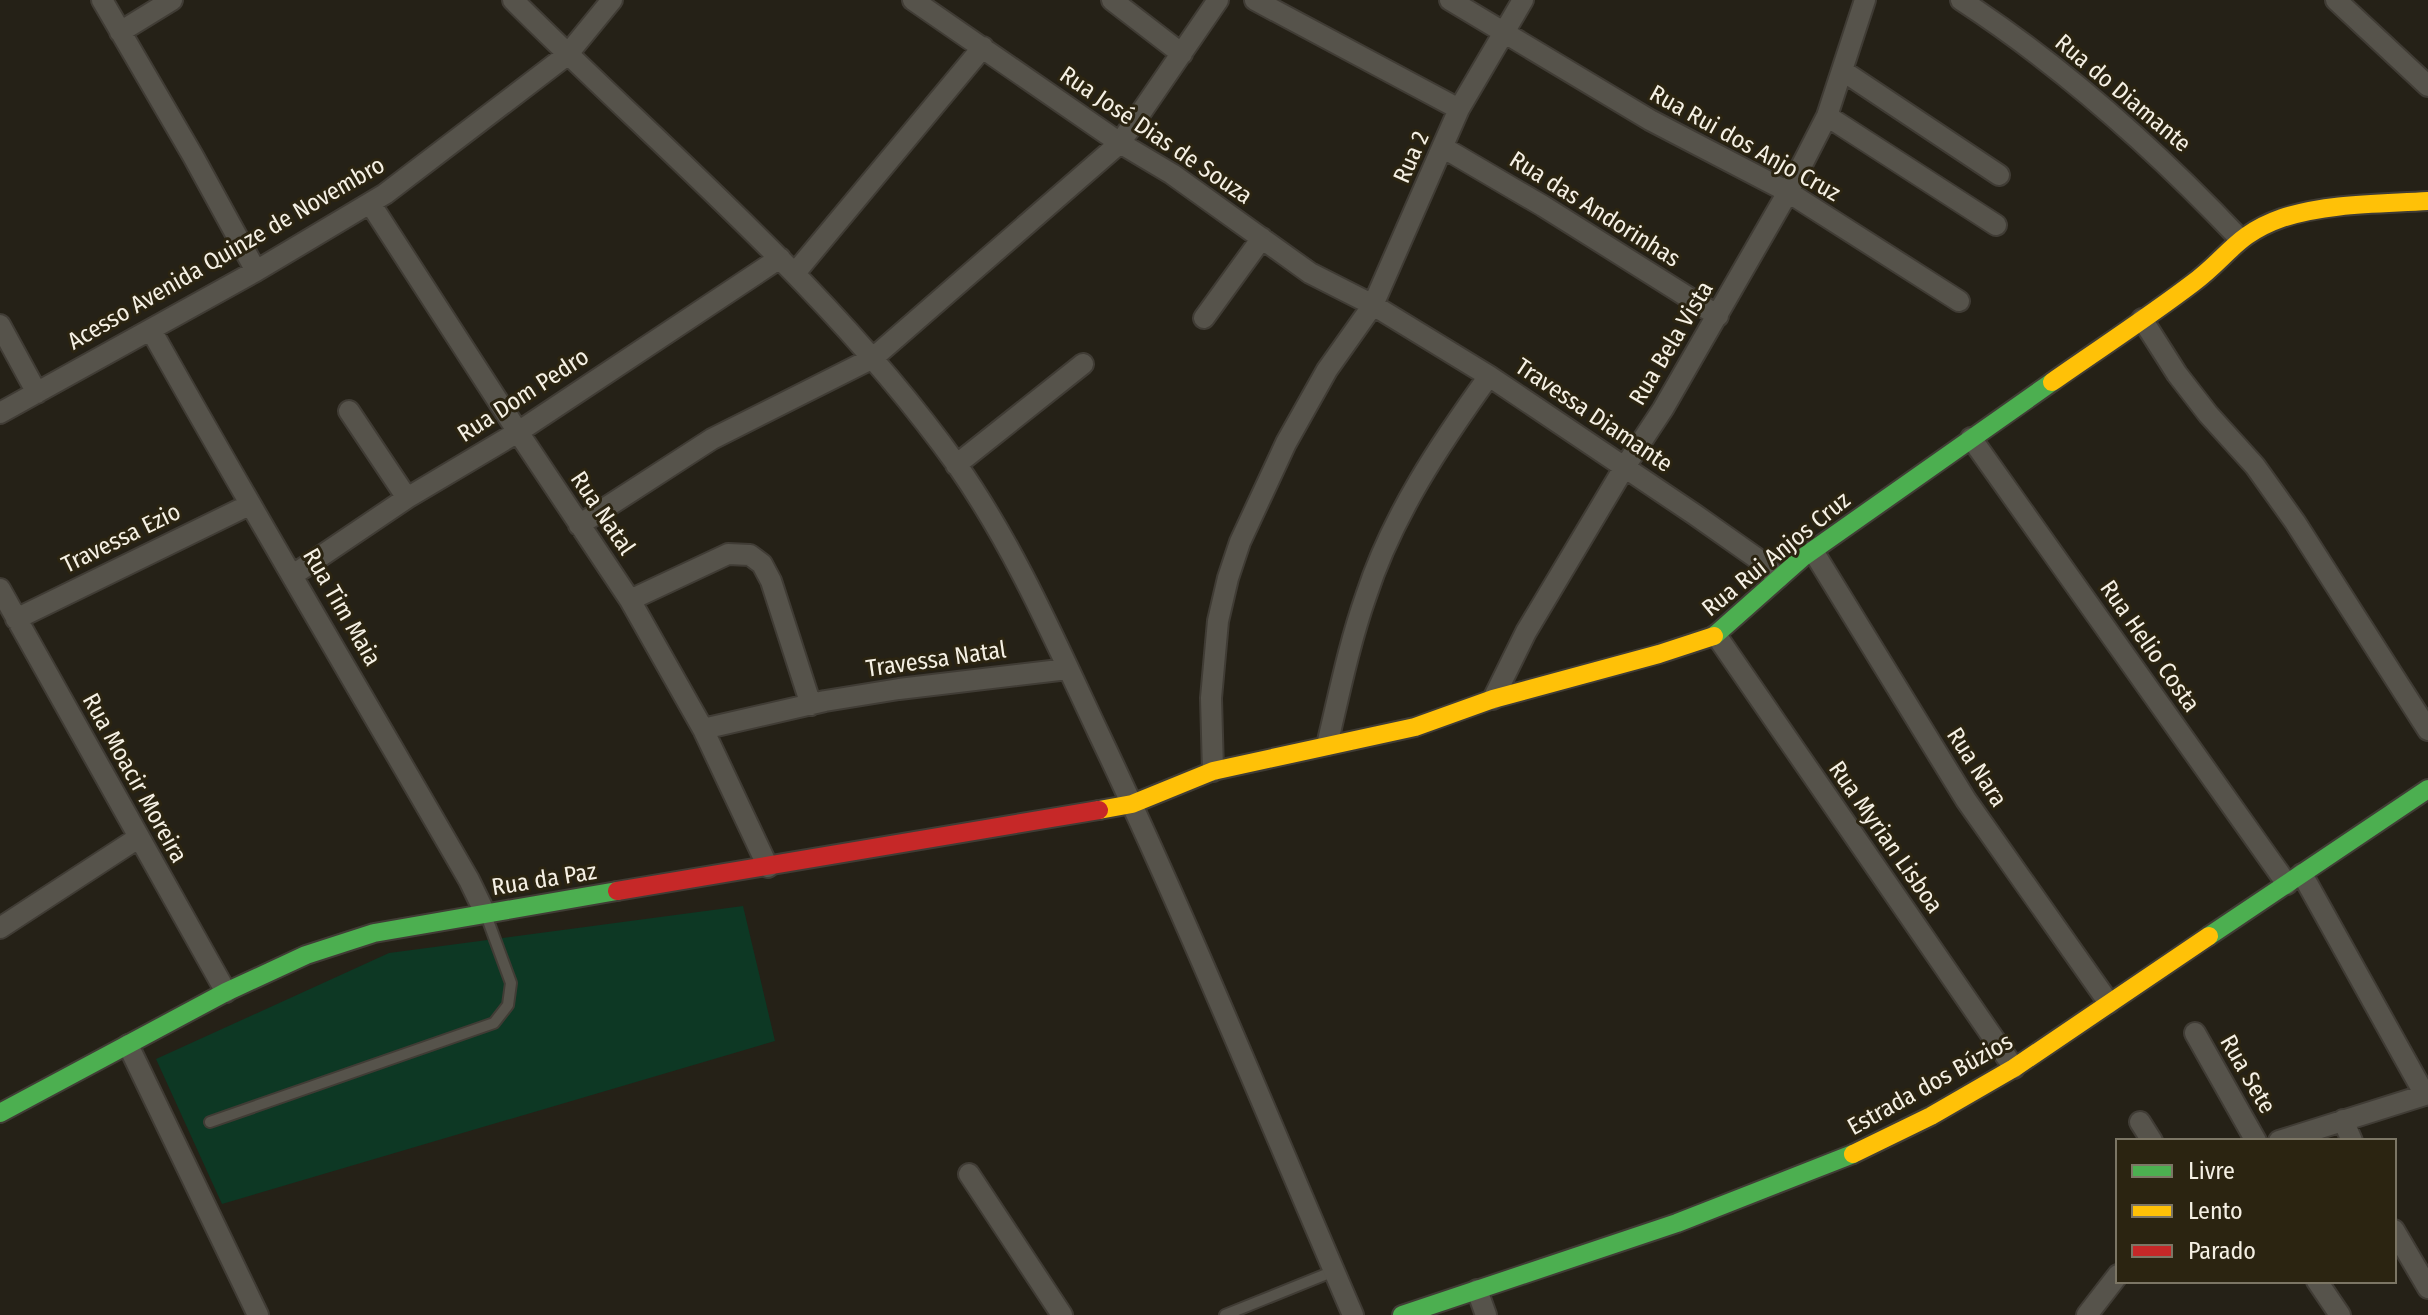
<svg xmlns="http://www.w3.org/2000/svg" width="2428" height="1315" viewBox="0 0 2428 1315" font-family="'Fira Sans Condensed',sans-serif">
<rect width="100%" height="100%" fill="#252117"/>
<path fill="#0d3824" d="M743,906L775,1041L222,1204L156,1059L389,953Z"/>
<g fill="none" stroke-linecap="round" stroke-linejoin="round">
<g stroke="#403c35" stroke-width="14">
<path id="lane" d="M210,1122L494,1023L508,1005L511,983L486,915
M1225,1315L1334,1271"/>
</g>
<g stroke="#403c35" stroke-width="24">
<path id="street" d="M102,0L193,156L256,271
M513,0C664,151 832,290 957,465C1015,548 1055,641 1098,732C1189,923 1269,1121 1353,1315
M913,0L1120,143L1172,174L1310,273L1373,305L1489,376L1694,514L1755,557L1778,578
M1112,0L1182,54
M1255,0L1459,109
M1450,0L1650,120L1788,192L1959,301
M1961,0C2065,68 2155,149 2240,239
M2336,0L2428,86
M120,32L172,0
M1843,71L1999,175
M1827,116L1996,225
M1444,148L1543,206L1718,316
M370,203L518,432L630,600L703,729L768,867
M795,273L983,47
M1204,318L1262,238
M2142,319L2177,374L2208,414L2255,466L2295,522L2428,730
M0,325L37,393
M151,330C254,514 363,696 469,880L485,913
M349,411L407,498
M0,413L256,271L385,194L567,55L612,0
M1971,438L2287,884
M956,465L1083,364
M579,525L712,439L873,358L1120,143L1218,0
M1813,551L1966,800L2109,1003
M293,575L407,498L518,432L780,258
M0,589L226,992
M630,600L728,554L750,555L762,564L771,581L811,705
M16,619L249,505
M1716,635L2014,1068
M1493,699L1526,632L1624,468L1663,409L1788,192L1827,116L1865,0
M703,729L825,701L899,689L1068,669
M1327,745C1339,695 1349,644 1366,596C1392,516 1440,444 1489,376
M1213,771L1211,698L1218,621L1228,578L1240,542L1286,443L1327,370L1373,305L1459,109L1523,0
M2302,874L2425,1095
M0,928L138,838
M2195,1033L2256,1141
M128,1045L258,1315
M2343,1120L2352,1141
M2140,1122L2152,1141
M2279,1141L2428,1094
M969,1174L1062,1315
M2394,1230L2428,1288
M2317,1281L2340,1315
M1477,1290L1486,1315
M2087,1315L2118,1275"/>
</g>
<g stroke="#403c35" stroke-width="22">
<path id="fast" d="M1714,636L1802,558L2052,382
M2209,936L2428,789
M0,1113L226,992L306,955L374,933L617,891
M1402,1315L1677,1223L1853,1154"/>
</g>
<g stroke="#403c35" stroke-width="22">
<path id="slow" d="M2052,382C2099,349 2147,318 2193,283C2228,257 2236,234 2282,218C2328,203 2380,204 2428,201
M1099,810L1132,804L1213,771L1415,727L1493,699L1659,654L1714,636
M1853,1154L1931,1116L2014,1068L2209,936"/>
</g>
<g stroke="#403c35" stroke-width="22">
<path id="jam" d="M617,891L1099,810"/>
</g>
<use href="#lane" stroke="#56534b" stroke-width="10"/>
<use href="#street" stroke="#56534b" stroke-width="20"/>
<use href="#fast" stroke="#4caf50" stroke-width="18"/>
<use href="#slow" stroke="#ffc107" stroke-width="18"/>
<use href="#jam" stroke="#c62828" stroke-width="18"/>
</g>
<g text-anchor="middle" dominant-baseline="central" stroke-width="6" stroke-linejoin="round" paint-order="stroke">
<g font-size="24" fill="#f5f0e4" stroke="#2b2411">
<text transform="translate(2123 93) rotate(40)">Rua do Diamante</text>
<text transform="translate(1156 135) rotate(34)">Rua José Dias de Souza</text>
<text transform="translate(1745 143) rotate(29)">Rua Rui dos Anjo Cruz</text>
<text transform="translate(1411 157) rotate(-66)">Rua 2</text>
<text transform="translate(1595 209) rotate(32)">Rua das Andorinhas</text>
<text transform="translate(226 253) rotate(-30)">Acesso Avenida Quinze de Novembro</text>
<text transform="translate(1671 343) rotate(-59)">Rua Bela Vista</text>
<text transform="translate(523 395) rotate(-33)">Rua Dom Pedro</text>
<text transform="translate(1594 415) rotate(34)">Travessa Diamante</text>
<text transform="translate(603 513) rotate(56)">Rua Natal</text>
<text transform="translate(121 538) rotate(-26)">Travessa Ezio</text>
<text transform="translate(1776 554) rotate(-39)">Rua Rui Anjos Cruz</text>
<text transform="translate(342 607) rotate(60)">Rua Tim Maia</text>
<text transform="translate(2150 646) rotate(55)">Rua Helio Costa</text>
<text transform="translate(936 659) rotate(-8)">Travessa Natal</text>
<text transform="translate(1977 767) rotate(57)">Rua Nara</text>
<text transform="translate(135 778) rotate(61)">Rua Moacir Moreira</text>
<text transform="translate(1886 837) rotate(55)">Rua Myrian Lisboa</text>
<text transform="translate(544 879) rotate(-9)">Rua da Paz</text>
<text transform="translate(2248 1074) rotate(60)">Rua Sete</text>
<text transform="translate(1930 1084) rotate(-29)">Estrada dos Búzios</text>
</g>
</g>
<rect x="2116" y="1139" width="280" height="144" fill="#2b2411" stroke="#7c7665" stroke-width="2"/>
<rect x="2132" y="1165" width="40" height="12" fill="#4caf50" stroke="#7c7665" stroke-width="2"/>
<text x="2188" y="1179" font-size="24" fill="#f5f0e4">Livre</text>
<rect x="2132" y="1205" width="40" height="12" fill="#ffc107" stroke="#7c7665" stroke-width="2"/>
<text x="2188" y="1219" font-size="24" fill="#f5f0e4">Lento</text>
<rect x="2132" y="1245" width="40" height="12" fill="#c62828" stroke="#7c7665" stroke-width="2"/>
<text x="2188" y="1259" font-size="24" fill="#f5f0e4">Parado</text>
</svg>
